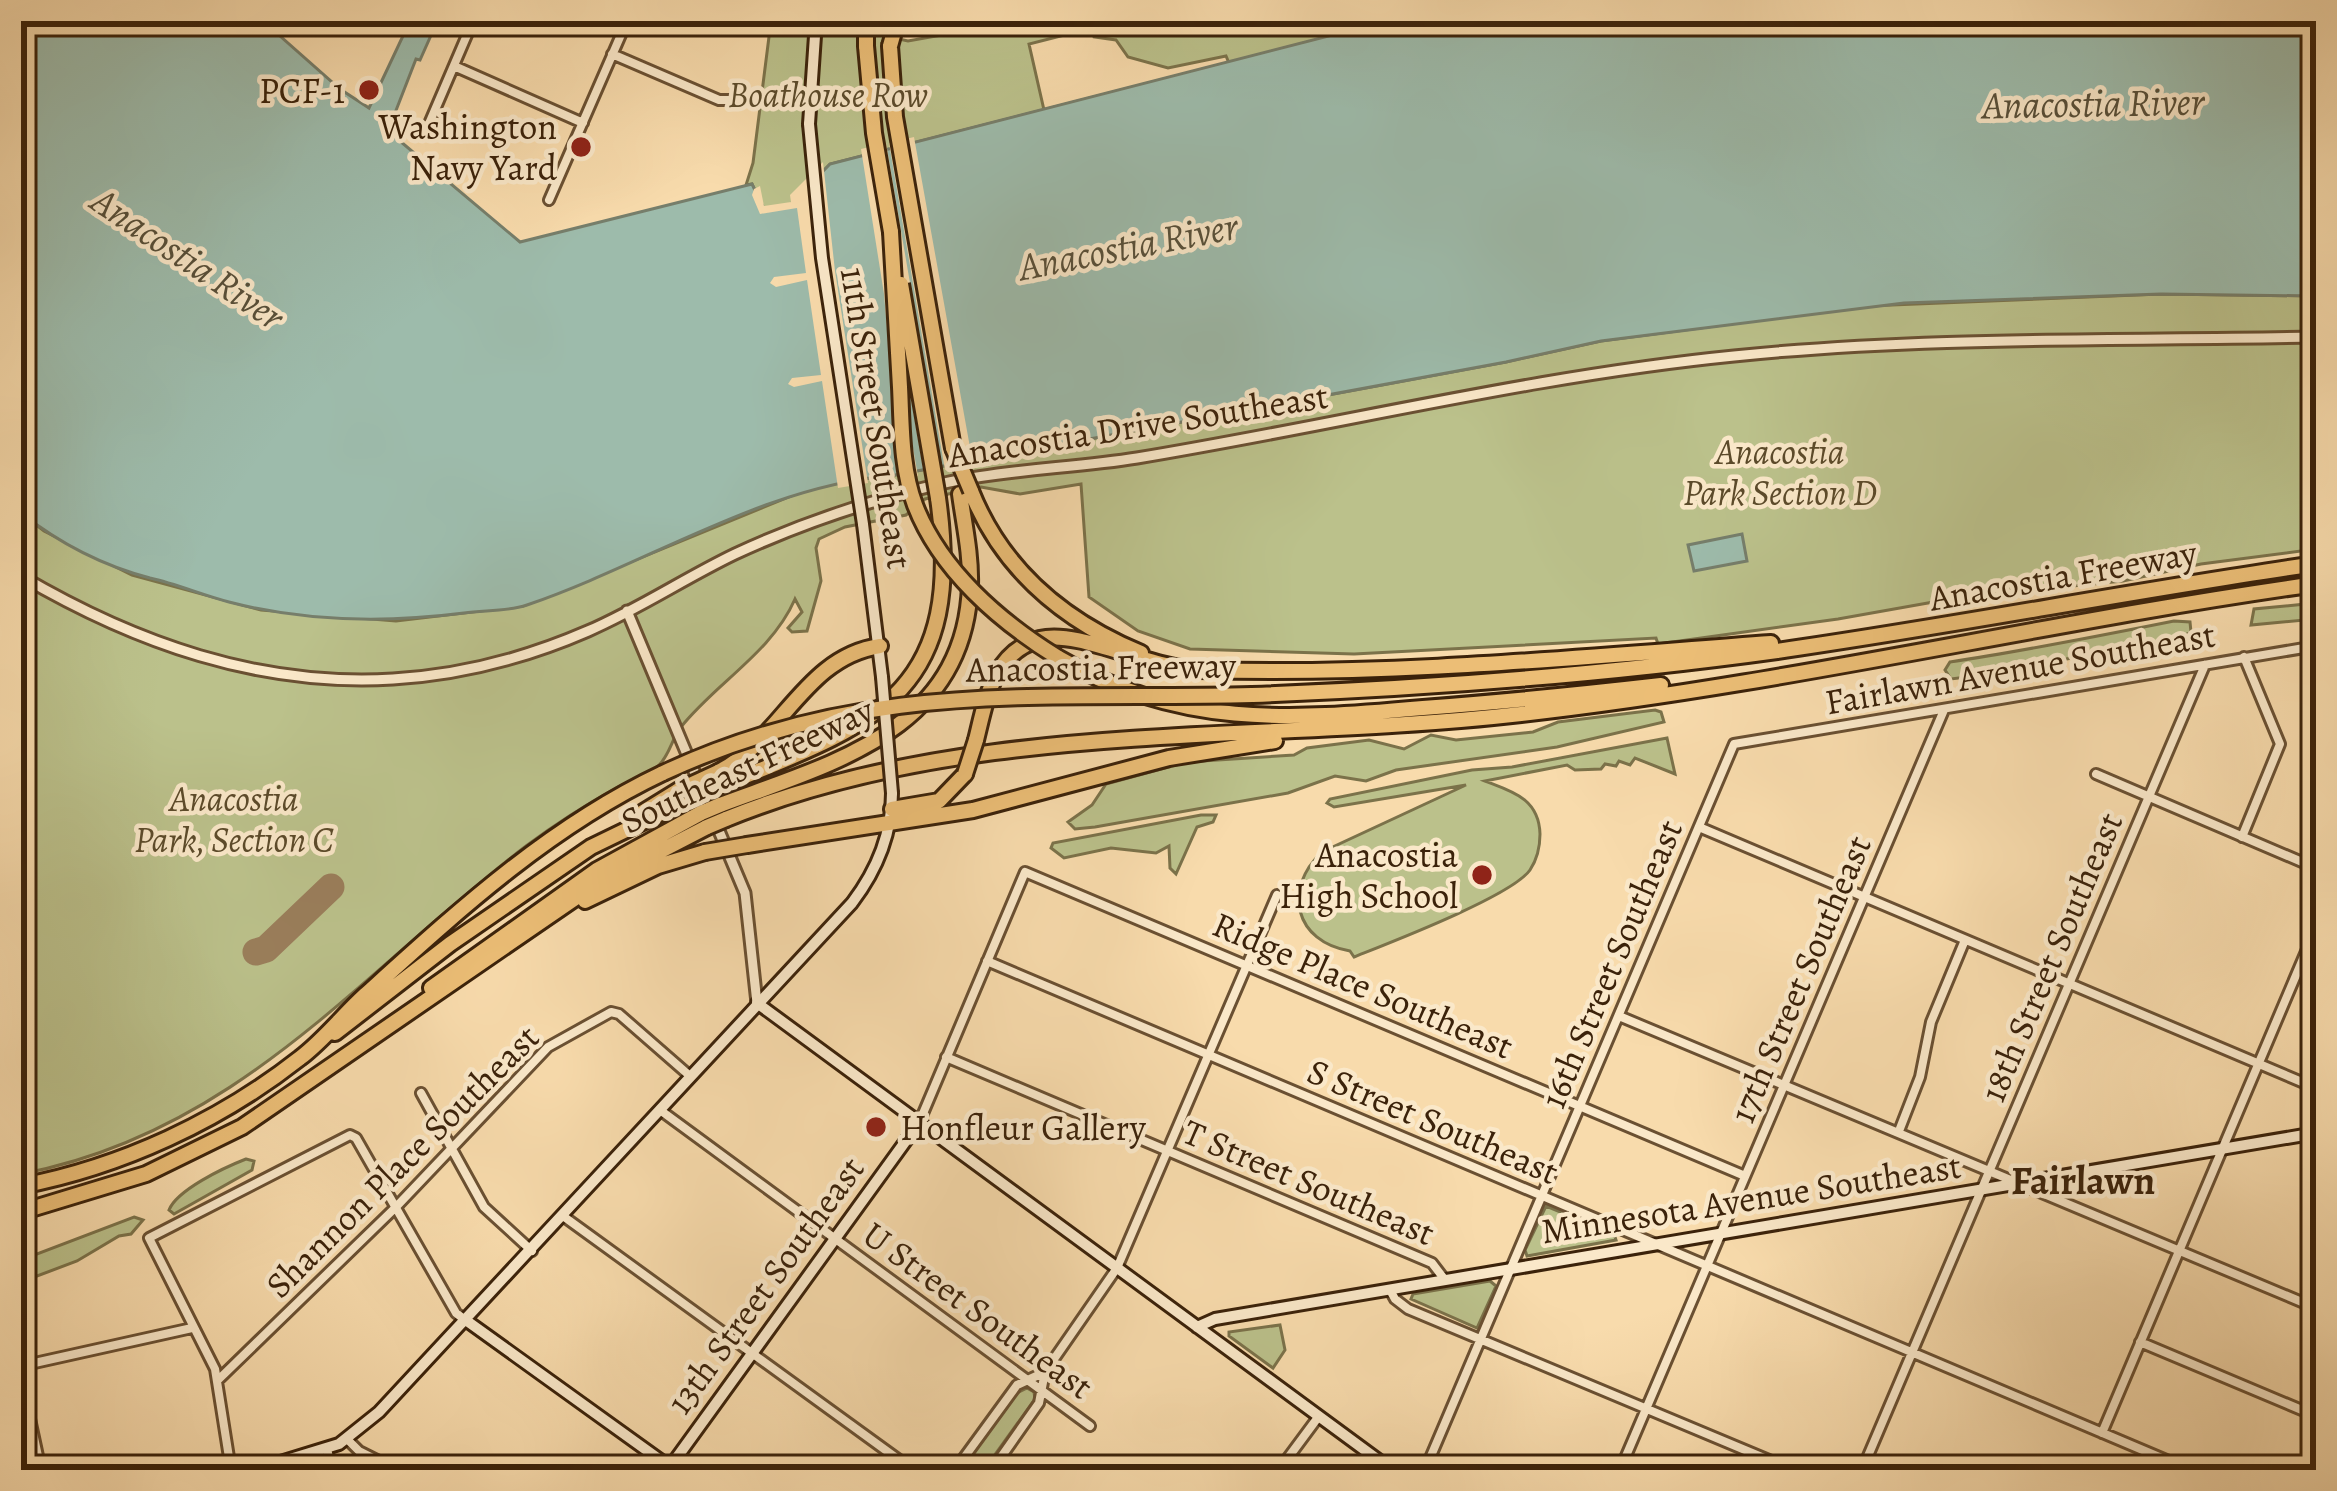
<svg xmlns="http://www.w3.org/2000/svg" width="2337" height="1491" viewBox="0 0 2337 1491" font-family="Alegreya,serif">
<rect width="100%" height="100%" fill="#f8dbac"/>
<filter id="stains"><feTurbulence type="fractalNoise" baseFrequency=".00167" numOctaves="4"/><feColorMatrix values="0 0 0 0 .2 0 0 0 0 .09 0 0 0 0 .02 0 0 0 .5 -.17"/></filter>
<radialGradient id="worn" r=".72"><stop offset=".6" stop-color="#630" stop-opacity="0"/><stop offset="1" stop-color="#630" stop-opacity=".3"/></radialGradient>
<path fill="#bbc18b" stroke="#7b724a" stroke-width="3" d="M771,21H816L908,41L1021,21H1080V31L1029,44L1044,110L1208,68L830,164L788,207L765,212L752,184L746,185L753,163Z
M1089,21H1388L1229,63L1226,56L1168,68L1128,57L1116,40L1094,37Z
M2161,294L2316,296V549L2201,564L2123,581L2031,590L2029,585L1838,619L1658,644L1656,638L1354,654L1190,649L1138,631L1089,597L1081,484L1020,494L981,487L925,499L906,515L845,527L819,539L816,548L821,581L807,631L792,632L788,628L802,612L795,599C772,652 716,683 681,727C672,738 669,757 658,766C648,776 630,781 618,787C587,804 554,825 526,846C361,972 238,1133 21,1174V513L44,531L132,575L261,610L396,621L523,606L803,491L840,481L895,475L1506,362L1601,341L1867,306Z
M2316,603V619L2251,625L2254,609Z
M2174,621L2190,622L2191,632L2179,638L1975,676L1951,679L1945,670L1950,662C2024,651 2099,636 2174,621Z
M1655,710L1661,712L1664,722L1557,747L1396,770L1366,781L1335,776L1288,793L1095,827L1075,829L1068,822L1092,805L1106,784L1187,762L1294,755L1307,748L1369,740L1404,749L1431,735L1456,740L1533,732L1558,722Z
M1667,738L1675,774L1635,758L1630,765L1619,761L1616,766L1605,764L1601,769L1575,770L1567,765L1485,781C1511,791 1539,798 1540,834C1540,846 1538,858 1530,870C1512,896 1389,943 1354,957L1350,951C1295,942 1282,889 1322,852L1466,785L1334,807L1327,803L1330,799L1472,770L1512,767Z
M1201,815H1216L1213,822L1197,827L1176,874L1170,868L1169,846L1156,853L1111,848L1064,858L1051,848L1053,843Z
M246,1159L254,1161L252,1170L174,1214L169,1210C177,1190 223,1168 246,1159Z
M1546,1206L1614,1234L1616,1240L1527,1256L1525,1250Z
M134,1217L143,1220L131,1234L119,1236L77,1261L21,1282V1260Z
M1490,1281L1496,1286L1477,1328L1411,1299L1413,1294Z
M1280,1325L1285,1350L1273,1368L1229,1336V1332Z
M1027,1388L1034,1392L1035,1399L984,1470H961L1017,1393Z"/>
<path fill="#9dbbab" stroke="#767e6b" stroke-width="3" d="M21,21H263L340,89L369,108L410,21H433L436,24L420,60L416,59L388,131L520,242L752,184L765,211L788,207L830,164L1387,21H2316V296L2161,294L1904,303L1601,341L1506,362L895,475C762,486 650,563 527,605C506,612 485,610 464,613C385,623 306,622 229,602C202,595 177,584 150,578C104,566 59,543 21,513Z
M1742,534L1747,561L1694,571L1688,545Z"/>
<path fill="#f8dbac" d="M914,137L973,464L945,470L889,143Z
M886,143L942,470L924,474L908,381L911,437L918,476L900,480L884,294L861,149Z
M823,162L835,271L868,483L838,488L822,381L794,387L788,384L792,378L821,375L807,280L776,287L770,283L774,277L806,273L797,208L760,214L752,195L754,189L760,186L764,206L791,202L790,195Z"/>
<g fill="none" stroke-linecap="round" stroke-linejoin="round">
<path stroke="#9a7e5b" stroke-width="27" d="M256,952L266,949L331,887"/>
<g stroke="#6a5032" stroke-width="14">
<path id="minor" d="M843,21L871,27L922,21
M612,54L719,100H743
M454,66L583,123
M425,133L473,21
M549,200L627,21
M2096,774L2316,868
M1699,827L2316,1088
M2242,837L2280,744L2244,657
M987,961L2190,1470
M1619,1016L2316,1308
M946,1057L1432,1263L1445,1280
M421,1093L484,1207L532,1251
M660,1110L1090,1426
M919,1123L1025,872L1745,1176
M1899,1131L1920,1077L1931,1022L1965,940
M563,1216L913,1470
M1390,1290L1395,1299L1408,1309L1793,1470
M2140,1342L2316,1416
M21,1366L192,1328
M21,1377L41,1470
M218,1380L396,1207L548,1047L611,1012L619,1014L690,1076
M2102,1433L2316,928
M347,1439L359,1451L397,1470
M327,1449L332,1470
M231,1470L215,1369L149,1238L350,1135L356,1138L456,1313L465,1320
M955,1470L1017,1385L1045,1372L1117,1268L1277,895
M992,1470L1039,1403L1045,1372
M1279,1470L1319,1416
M1425,1470L1734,744L2316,646
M1620,1470L1944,710
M1862,1470L2205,665"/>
</g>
<g stroke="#6a5032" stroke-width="15">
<path id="tertiary" d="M21,576C135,643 259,687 393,679C460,675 526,658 588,631C639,609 685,578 735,554C802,523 877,498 949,482C1011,469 1075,468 1137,458C1337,425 1533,376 1734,356C1925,336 2124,341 2316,337
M627,611L745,893L757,1003"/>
</g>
<g stroke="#3b220a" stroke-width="16">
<path id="secondary" d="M809,124L816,21
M863,524L882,677
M757,1003L1392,1470
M467,1321L670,1467L918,1124
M1197,1327L1215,1319L2316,1133
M254,1470L339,1444L379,1412L852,903C877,870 892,834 892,793"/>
</g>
<g stroke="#3b220a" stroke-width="20">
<path id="motorway" d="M866,46L874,133L891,232
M890,46L895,117L953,448
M971,491C1002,569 1064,621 1141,653
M1057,657C1178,728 1288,720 1423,708C1502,702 1582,694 1661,685
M1252,695C1428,688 1603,675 1777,651C1958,625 2136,590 2316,564
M976,740C986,700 993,652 1040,639C1079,629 1150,669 1199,670C1390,676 1581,657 1771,643
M718,772C781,741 804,657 880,646
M713,789C872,725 966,698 938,498
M720,805C832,763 965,731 970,585C971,554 964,524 960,494
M892,809L939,801L965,774
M632,819L679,790
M726,819C973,718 1259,744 1521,714C1788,684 2050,621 2316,584
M747,845L973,810L1169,758L1275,741
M585,901L658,866L705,852
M431,988L597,870L701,813
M335,1033L450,944L591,847L694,797
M21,1186C121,1167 220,1121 300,1058C324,1040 343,1015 365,995C458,911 549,827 663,773
M21,1212L146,1174L242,1127L593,886L707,827"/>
</g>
<use href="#minor" stroke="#fae8c9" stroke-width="8"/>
<use href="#tertiary" stroke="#fae8c9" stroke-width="9"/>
<use href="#secondary" stroke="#fae8c9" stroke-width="10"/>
<use href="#motorway" stroke="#ecbe76" stroke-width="14"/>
<g stroke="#3b220a" stroke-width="16" stroke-linecap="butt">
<path id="secondary-bridge" d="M809,124L822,258L863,524
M882,677L892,793"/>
</g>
<g stroke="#3b220a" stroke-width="20" stroke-linecap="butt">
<path id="motorway-bridge" d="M866,46V21
M890,46L897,21
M891,232C894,283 897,335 900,387C902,427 901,467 915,505C940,570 999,621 1057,657
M901,284L938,498
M953,448L971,491
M663,773C864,679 1039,700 1252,695
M965,774L976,740
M679,790L718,772
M694,797L713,789
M701,813L720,805
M707,827L726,819
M705,852L747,845"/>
</g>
<use href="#secondary-bridge" stroke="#fae8c9" stroke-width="10"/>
<use href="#motorway-bridge" stroke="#ecbe76" stroke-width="14"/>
</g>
<g fill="#8f2418" stroke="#fae8c9" stroke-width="4.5">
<circle cx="369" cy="90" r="12"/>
<circle cx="581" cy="147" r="12"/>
<circle cx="1482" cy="875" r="12"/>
<circle cx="876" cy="1127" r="12"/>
</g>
<g text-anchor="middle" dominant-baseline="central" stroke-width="9" stroke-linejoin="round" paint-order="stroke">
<g font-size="36" fill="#3b220a" stroke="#fae8c9" text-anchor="end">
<text x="345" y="90">PCF-1</text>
<text x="557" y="126">Washington<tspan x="557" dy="41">Navy Yard</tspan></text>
<text x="1458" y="854">Anacostia<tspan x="1458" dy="41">High School</tspan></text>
<text x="900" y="1127" text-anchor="start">Honfleur Gallery</text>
</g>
<g font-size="36" font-style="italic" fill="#5b4a2a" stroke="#fae8c9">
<text x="828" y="94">Boathouse Row</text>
<text x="1780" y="451">Anacostia<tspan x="1780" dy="41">Park Section D</tspan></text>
<text x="234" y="798">Anacostia<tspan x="234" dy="41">Park, Section C</tspan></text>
</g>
<g font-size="36" fill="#3b220a" stroke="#fae8c9">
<text transform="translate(877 418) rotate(81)">11th Street Southeast</text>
<text transform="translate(1138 425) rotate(-9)">Anacostia Drive Southeast</text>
<text transform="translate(2063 575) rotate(-10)">Anacostia Freeway</text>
<text transform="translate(1101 667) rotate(-1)">Anacostia Freeway</text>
<text transform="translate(2020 668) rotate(-10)">Fairlawn Avenue Southeast</text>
<text transform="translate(747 765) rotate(-25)">Southeast Freeway</text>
<text transform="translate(2051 957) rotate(-67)">18th Street Southeast</text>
<text transform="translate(1611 964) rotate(-67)">16th Street Southeast</text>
<text transform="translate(1800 979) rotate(-67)">17th Street Southeast</text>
<text transform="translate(1363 985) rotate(23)">Ridge Place Southeast</text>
<text transform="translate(1433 1121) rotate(23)">S Street Southeast</text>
<text transform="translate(402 1161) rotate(-45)">Shannon Place Southeast</text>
<text transform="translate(1309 1182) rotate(23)">T Street Southeast</text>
<text transform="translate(1751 1198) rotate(-9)">Minnesota Avenue Southeast</text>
<text transform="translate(765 1285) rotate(-54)">13th Street Southeast</text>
<text transform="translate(978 1310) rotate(36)">U Street Southeast</text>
</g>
<g font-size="39" font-style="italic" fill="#58503a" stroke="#fae8c9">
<text transform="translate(2093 103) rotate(-1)">Anacostia River</text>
<text transform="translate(1128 246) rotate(-11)">Anacostia River</text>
<text transform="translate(188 258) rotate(34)">Anacostia River</text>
</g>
<g font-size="39" font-weight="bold" fill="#3b220a" stroke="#fae8c9">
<text x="2083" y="1180">Fairlawn</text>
</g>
</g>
<rect width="2337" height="1491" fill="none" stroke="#f8dbac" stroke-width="72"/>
<rect x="24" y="24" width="2289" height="1443" fill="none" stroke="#3b220a" stroke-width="6"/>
<rect x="36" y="36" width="2265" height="1419" fill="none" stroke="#3b220a" stroke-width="3"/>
<rect width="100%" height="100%" filter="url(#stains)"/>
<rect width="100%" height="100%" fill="url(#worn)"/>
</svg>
